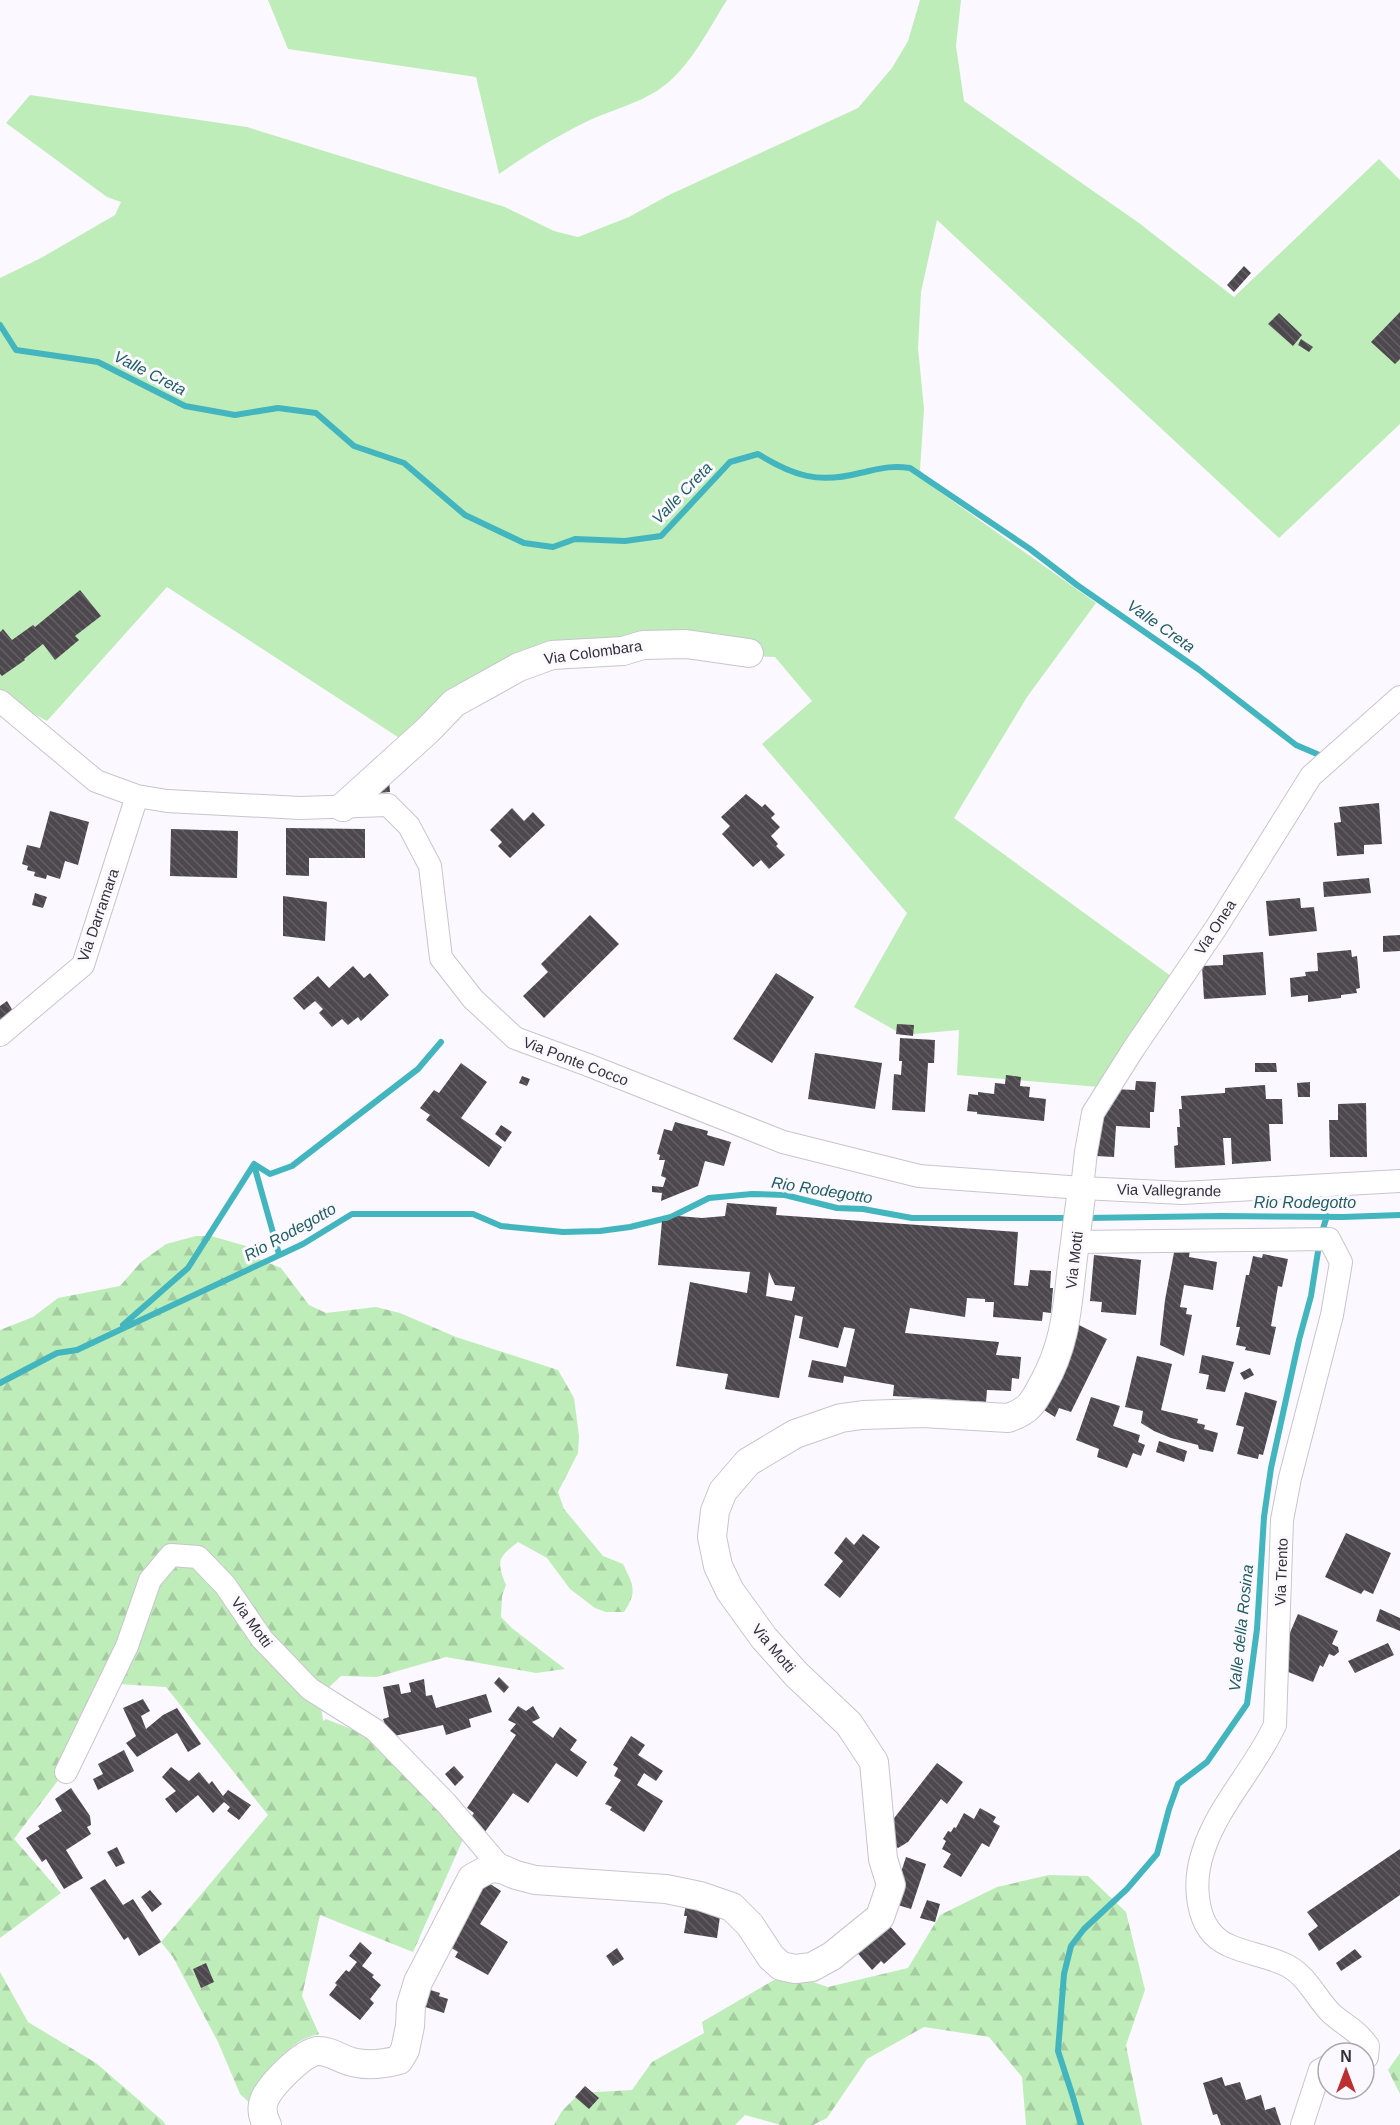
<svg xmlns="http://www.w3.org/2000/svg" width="1400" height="2125" viewBox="0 0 1400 2125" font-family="Helvetica,sans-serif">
<defs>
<pattern id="forest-firs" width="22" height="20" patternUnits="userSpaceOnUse" patternTransform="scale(1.5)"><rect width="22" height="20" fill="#bfedb9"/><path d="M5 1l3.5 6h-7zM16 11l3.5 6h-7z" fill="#a5cca0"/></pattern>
<pattern id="building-back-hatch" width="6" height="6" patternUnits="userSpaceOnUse" patternTransform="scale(1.5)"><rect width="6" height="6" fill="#4d474e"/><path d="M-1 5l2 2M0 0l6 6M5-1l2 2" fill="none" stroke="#645f65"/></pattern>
</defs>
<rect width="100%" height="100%" fill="#fbf8ff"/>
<path fill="#bfedb9" d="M268,0H727C709,28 692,64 665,85C644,102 614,109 590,120C558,135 528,154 499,174L476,77L288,49Z
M920,0H961L956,46L964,101L1139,223L1234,297L1379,159L1400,180V424L1279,538L937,220L921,292L918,348L924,409L920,470L933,487L1096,603L1027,697L954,818L1175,979L1099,1087L957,1075L959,1030L903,1035L854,1007L907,913L762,744L812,701L775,657L622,652L500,680L404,741L167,587L47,721L0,696V278L41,258L115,215L121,202L107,197L6,123L30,95L247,127L505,207L554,231L578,237L629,217L669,195L858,108L892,68L908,41Z"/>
<path fill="url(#forest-firs)" d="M196,1236H211L253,1248L259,1259L281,1268L309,1305L326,1313L376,1307L400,1313L456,1337L558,1370L574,1398L579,1436L578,1453L558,1492L564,1509L603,1556L623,1564C633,1585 638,1591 624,1612H606L595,1608L570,1589L547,1558L518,1542C498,1558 496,1560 506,1585L502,1596L501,1617L513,1629L565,1669L536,1673L446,1657L377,1677L341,1676L320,1696L323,1721L326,1719L399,1748L468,1828L413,1952L320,1915L302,1996L319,2034C283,2041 266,2078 255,2108L240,2094L218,2042L173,1957L161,1942L268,1815L166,1687L103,1683L65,1771L14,1839L61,1893L0,1938V1330L33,1317L58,1298L120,1286L141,1262L166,1244Z
M1049,1875L1088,1876L1126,1912L1145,1990L1126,2045L1142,2125H1026L1022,2077L989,2037L924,2027L867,2059L827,2118L813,2125H781L745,2115L735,2125H554L562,2111L580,2093L632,2090L652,2062L704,2033L702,2022L786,1973L828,1987L908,1968L940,1915L997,1887Z
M0,1972L28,2022L96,2063L163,2121L166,2125H0Z
M1400,2053V2094L1388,2070Z"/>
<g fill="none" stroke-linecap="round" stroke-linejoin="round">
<path stroke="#43b5be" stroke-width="6" d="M0,325L16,350L98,362L185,406L235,415L278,408L316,413L354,446L404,463L465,515L524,543L553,547L575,539L625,541L661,536L730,462L758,454C794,476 818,484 860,473C879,469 890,465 910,468L1030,549L1077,585L1198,669L1296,745L1324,757
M254,1164L270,1174L292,1166L418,1069L441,1042
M254,1165L279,1254
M1086,1218L1221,1216L1343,1217L1400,1215
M1321,1235L1327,1216
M123,1325L188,1268L254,1164
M0,1383L57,1353L77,1350L303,1244L352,1214H473L501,1226L563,1232L600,1231L630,1227L671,1217L709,1198L752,1194L785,1195L837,1208L863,1209L912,1218H1070
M1081,2125L1073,2097L1058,2051L1064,1974L1071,1946L1084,1929L1127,1889L1157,1854L1169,1809L1178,1784L1207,1762L1247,1704L1257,1629L1264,1517L1271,1468L1299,1340L1311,1296L1319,1245"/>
</g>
<path fill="url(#building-back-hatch)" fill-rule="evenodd" d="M1244,266L1251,273L1234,292L1227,285Z
M1400,312V359L1395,364L1371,342Z
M1279,313L1302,335L1293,346L1268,324Z
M1301,339L1313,347L1309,352L1298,345Z
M80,590L101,616L75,636L79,640L55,660L43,644L24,659L25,660L2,676L0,674V632L3,629L12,640L33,625L35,627Z
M389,780L390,792L378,793Z
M746,794L762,807L765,804L775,814L771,818L780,827L771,836L778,844L776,846L785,855L769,869L761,860L753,867L722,834L730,826L721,817Z
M1379,803L1382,844L1364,845V854L1337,856L1334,823L1341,822L1339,807Z
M512,808L524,821L533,812L545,825L510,858L498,846L502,842L490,830Z
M50,811L89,822L78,865L65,861L60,879L47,875L46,879L34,876L35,872L27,870L28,866L22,864L27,845L40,848Z
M286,828L365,829V858H309V876L286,875Z
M171,829L238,831L237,878L170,876Z
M1369,878L1371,893L1324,897L1323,882Z
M35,893L47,897L43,908L32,905Z
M283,896L327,902L325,941L283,936Z
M1300,898L1301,908L1314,907L1317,931L1269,936L1266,901Z
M590,915L619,944L544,1018L523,996L548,972L541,964Z
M1400,935V951L1383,952V936Z
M1351,950L1352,957L1357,956L1360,988L1356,989L1357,993L1341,995V998L1308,1002V995L1291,997L1290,978L1306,976L1305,972L1318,971L1317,953Z
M1263,952L1266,995L1204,999L1202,966L1223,965V955Z
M353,966L364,978L370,973L389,995L361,1021L358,1017L348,1025L342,1019L332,1027L319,1013L323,1009L315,1001L304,1010L293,998L318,976L329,988Z
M776,973L814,997L772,1063L733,1039Z
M7,1001L13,1011L0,1020V1006Z
M897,1024L914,1025L913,1036L896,1034Z
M900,1038L935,1040L934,1063H928L925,1112L892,1110L894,1074L901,1075L902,1061H899Z
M815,1053L882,1063L875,1109L808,1099Z
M461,1063L487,1082L461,1118L502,1147L489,1167L426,1120L430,1115L420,1108L434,1090L439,1093Z
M1255,1063H1276L1277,1072H1255Z
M1006,1075L1021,1077L1020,1086L1030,1087L1029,1097L1046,1099L1044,1121L977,1114V1112L967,1111L969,1094L978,1095V1092L994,1094L995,1083L1005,1084Z
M522,1076L530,1079L527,1086L519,1083Z
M1136,1081L1156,1082L1154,1112H1150V1128L1116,1126L1114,1157L1096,1156L1104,1104H1112L1113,1089L1135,1090Z
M1310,1082V1097H1298L1297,1083Z
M1265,1085L1266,1099H1282L1283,1124H1269L1271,1161L1232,1164L1231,1138H1223L1225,1165L1175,1168L1174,1146L1178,1145L1177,1127H1180L1179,1109H1182L1181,1096L1225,1093V1088Z
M1366,1103L1367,1157H1330L1329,1120H1338V1104Z
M675,1122L708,1131L707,1135L731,1142L724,1166L705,1161L698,1186L661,1201L662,1193L652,1192V1186L663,1187L666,1178L661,1176L665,1160H659L660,1155L657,1154L664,1129L672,1131Z
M501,1125L512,1132L505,1142L495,1134Z
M727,1203L777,1207L776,1215L1018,1232L1014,1285L1028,1286L1030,1270L1051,1271L1050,1288H1053L1051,1313L1043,1312L1042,1321L993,1317L994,1302H985V1299L967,1298L965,1317L910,1308L905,1333L999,1342L996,1355L1021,1357L1019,1379L1012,1378L1011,1391L987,1390L986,1402L893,1396L894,1385L844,1376L843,1383L808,1377L812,1360L846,1367L855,1329L844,1327L838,1348L799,1338L803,1317L795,1315L779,1398L725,1389L728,1374L676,1366L690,1282L747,1293L750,1272L658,1265L662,1221H667L678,1216L702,1218L725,1216ZM769,1272L775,1285L795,1287L792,1301L766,1296Z
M1176,1242H1191L1189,1257L1217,1262L1213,1290L1184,1285L1180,1307L1187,1308L1186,1314L1192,1315L1184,1356L1160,1345L1165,1300Z
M1263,1254L1288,1259L1282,1287L1278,1286L1271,1326L1276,1327L1270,1355L1245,1350L1246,1347L1236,1345L1240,1327H1236L1246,1275H1249L1253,1256L1262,1258Z
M1094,1255L1141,1260L1136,1315L1101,1312L1102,1302L1090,1301Z
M1073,1322L1107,1339L1071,1412L1059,1408L1055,1417L1036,1405Z
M1202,1355L1234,1362L1225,1392L1206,1389L1209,1375L1199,1373Z
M1137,1356L1172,1364L1161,1410L1198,1419L1197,1423L1205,1425L1204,1429L1218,1433L1213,1452L1199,1449L1198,1445L1171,1438L1154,1431L1141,1423L1143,1411L1125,1407Z
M1250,1368L1254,1375L1244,1380L1240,1373Z
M1245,1392L1277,1401L1263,1455L1259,1454L1258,1459L1237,1454L1244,1427L1236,1425Z
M1091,1397L1120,1406L1113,1426L1140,1435L1138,1442L1145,1445L1141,1456L1133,1453L1127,1468L1097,1457L1099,1449L1076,1440Z
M1159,1441L1187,1451L1184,1462L1156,1452Z
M1346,1533L1391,1553L1373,1594L1364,1590L1361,1594L1325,1577Z
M863,1534L880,1547L840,1598L824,1585L843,1561L834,1553L846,1537L854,1545Z
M1380,1609L1400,1618V1631L1376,1621Z
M1298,1614L1338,1631L1332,1644L1338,1647L1339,1652L1334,1656L1329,1654L1323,1667L1320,1665L1313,1682L1281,1669L1282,1651Z
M1388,1643L1394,1655L1355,1673L1348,1661Z
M499,1677L509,1687L504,1693L494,1683Z
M424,1679L426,1696L432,1695L436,1708L486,1694L492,1712L469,1719L471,1727L446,1735L443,1725L390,1737L383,1719L389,1717L383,1687L399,1684L401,1694L411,1692L409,1683Z
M143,1699L150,1711L141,1716L146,1729L163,1715L177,1708L201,1744L188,1752L177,1733L137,1757L126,1743L136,1736L123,1708Z
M518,1706L526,1711L533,1706L540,1718L532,1722L553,1738L560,1727L577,1740L570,1750L587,1762L577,1777L556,1763L528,1803L513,1793L482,1836L470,1819L474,1813L467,1808L516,1735L510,1731L516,1724L508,1720Z
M631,1736L645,1745L638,1755L663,1771L656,1781L644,1773L637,1785L663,1801L644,1832L610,1810L612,1807L605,1804L621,1780L614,1776L618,1768L613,1765Z
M124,1750L134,1771L98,1790L93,1779L103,1774L98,1764Z
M937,1763L963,1782L947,1804L941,1799L908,1842L898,1848L884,1837L888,1826Z
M454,1766L464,1777L455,1786L445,1774Z
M171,1767L189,1781L199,1772L209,1784L212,1781L223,1796L228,1790L251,1805L239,1820L227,1811L230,1807L224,1802L213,1813L198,1795L176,1813L165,1799L176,1791L162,1777Z
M71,1788L90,1816L91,1825L87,1827L91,1834L66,1850L83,1878L64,1889L46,1859L42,1862L26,1838L40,1829L38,1826L62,1811L55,1799Z
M980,1808L996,1817L993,1822L1000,1826L989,1847L982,1843L961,1877L943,1867L951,1854L942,1849L946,1841L943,1839L948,1831L951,1832L954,1827L956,1828L964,1813L974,1819Z
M117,1847L125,1863L116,1867L107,1852Z
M1400,1849V1895L1319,1951L1308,1934L1318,1926L1307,1912Z
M906,1857L926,1864L911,1909L891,1903Z
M481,1878L501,1891L480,1924L508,1942L488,1975L455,1957L458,1952L442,1942Z
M105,1879L123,1905L133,1899L161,1942L139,1956L128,1937L124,1940L90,1888Z
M150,1890L162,1904L152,1912L141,1897Z
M927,1900L940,1904L935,1922L920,1918Z
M686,1903L721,1909L717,1938L684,1933L687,1916H684Z
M887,1923L906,1944L884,1964L881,1961L872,1970L855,1950Z
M360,1942L372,1953L362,1966L374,1975L372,1977L381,1985L370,1999L374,2003L360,2020L329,1995L337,1985L335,1983L346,1970L349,1972L357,1962L349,1956Z
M617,1948L624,1959L613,1966L606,1956Z
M1355,1949L1362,1957L1341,1971L1336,1963Z
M206,1963L214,1982L201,1988L193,1969Z
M421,1987L440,1993L439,1996L448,1999L444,2013L416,2004Z
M1222,2077L1225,2086L1240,2082L1246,2100L1261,2095L1265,2110L1275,2107L1281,2125H1221L1217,2114L1213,2115L1203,2083Z
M585,2086L599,2098L589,2109L575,2097Z"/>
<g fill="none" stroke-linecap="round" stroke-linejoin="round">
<g stroke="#c8c5ce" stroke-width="24">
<path id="minor" d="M0,701L96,781L137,796L167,801L300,808L388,805L409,826L430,866L441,958L473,999L515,1038L588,1065L783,1142L919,1176L1082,1188L1182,1193L1400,1181
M0,1035L83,965L137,796
M1082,1188L1086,1152L1093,1113L1134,1048L1216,928L1311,776L1400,697
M1075,1242L1329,1239L1341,1262L1338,1280L1332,1315L1290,1478L1282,1520L1275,1725C1254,1770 1218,1805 1203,1852C1193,1882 1194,1930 1228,1945C1247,1954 1269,1956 1288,1966C1307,1976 1316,1998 1331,2013C1345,2026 1355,2028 1368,2046L1367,2057L1364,2058
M66,1772L127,1646L150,1580L171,1555L198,1557L225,1585L262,1639L310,1689L375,1730L446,1803L502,1869
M1302,2125L1320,2070L1328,2066"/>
</g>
<g stroke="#c8c5ce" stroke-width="30">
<path id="tertiary" d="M343,807L428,730L454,703L519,667L552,655L623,651L643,645L686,644L749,653
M267,2125C262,2116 261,2107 265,2098C272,2084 301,2054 317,2051C329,2050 340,2059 352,2062C367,2066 384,2064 399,2060L405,2050L410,2026L411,2005L418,1982L472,1878L490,1868L502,1869L516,1875L535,1880L666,1889L700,1896L732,1907L750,1925L771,1957L781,1966L795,1969L812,1967L832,1956L880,1917L891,1885L883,1859L874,1762L849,1724L796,1674L764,1638L730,1591L718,1566L712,1537L715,1511L723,1491L748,1462L795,1434L841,1418L863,1415L923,1413L1008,1418C1029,1411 1033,1403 1043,1384C1070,1336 1067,1294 1075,1243C1077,1224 1080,1206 1082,1188"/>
</g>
<use href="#minor" stroke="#fff" stroke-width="22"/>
<use href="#tertiary" stroke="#fff" stroke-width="28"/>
</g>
<g text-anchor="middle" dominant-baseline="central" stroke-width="6" stroke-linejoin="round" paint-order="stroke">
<g font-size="15" fill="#323135" stroke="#fbf8ff">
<text transform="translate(593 652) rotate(-8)">Via Colombara</text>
<text transform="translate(98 915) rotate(-71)">Via Darramara</text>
<text transform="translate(1215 927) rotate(-57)">Via Onea</text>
<text transform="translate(576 1061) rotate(21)">Via Ponte Cocco</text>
<text transform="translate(1169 1190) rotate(1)">Via Vallegrande</text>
<text transform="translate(1074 1260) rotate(-83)">Via Motti</text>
<text transform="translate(1281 1572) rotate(-88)">Via Trento</text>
<text transform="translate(252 1622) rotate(54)">Via Motti</text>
<text transform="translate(774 1648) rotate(50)">Via Motti</text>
</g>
<g font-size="16" font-style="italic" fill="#1f5e63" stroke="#fbf8ff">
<text transform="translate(150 373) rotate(27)">Valle Creta</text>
<text transform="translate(682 493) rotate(-46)">Valle Creta</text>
<text transform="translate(1161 626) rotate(35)">Valle Creta</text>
<text transform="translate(822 1190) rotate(9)">Rio Rodegotto</text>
<text x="1305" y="1202">Rio Rodegotto</text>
<text transform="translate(290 1232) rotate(-29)">Rio Rodegotto</text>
<text transform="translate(1241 1628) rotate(-84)">Valle della Rosina</text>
</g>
</g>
<g transform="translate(1346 2071)"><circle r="28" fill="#fbf8ff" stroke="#aba8ae" stroke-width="1.5"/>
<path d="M0-4.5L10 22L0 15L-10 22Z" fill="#bd2e31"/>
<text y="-9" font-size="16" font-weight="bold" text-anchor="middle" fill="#323135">N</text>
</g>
</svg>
